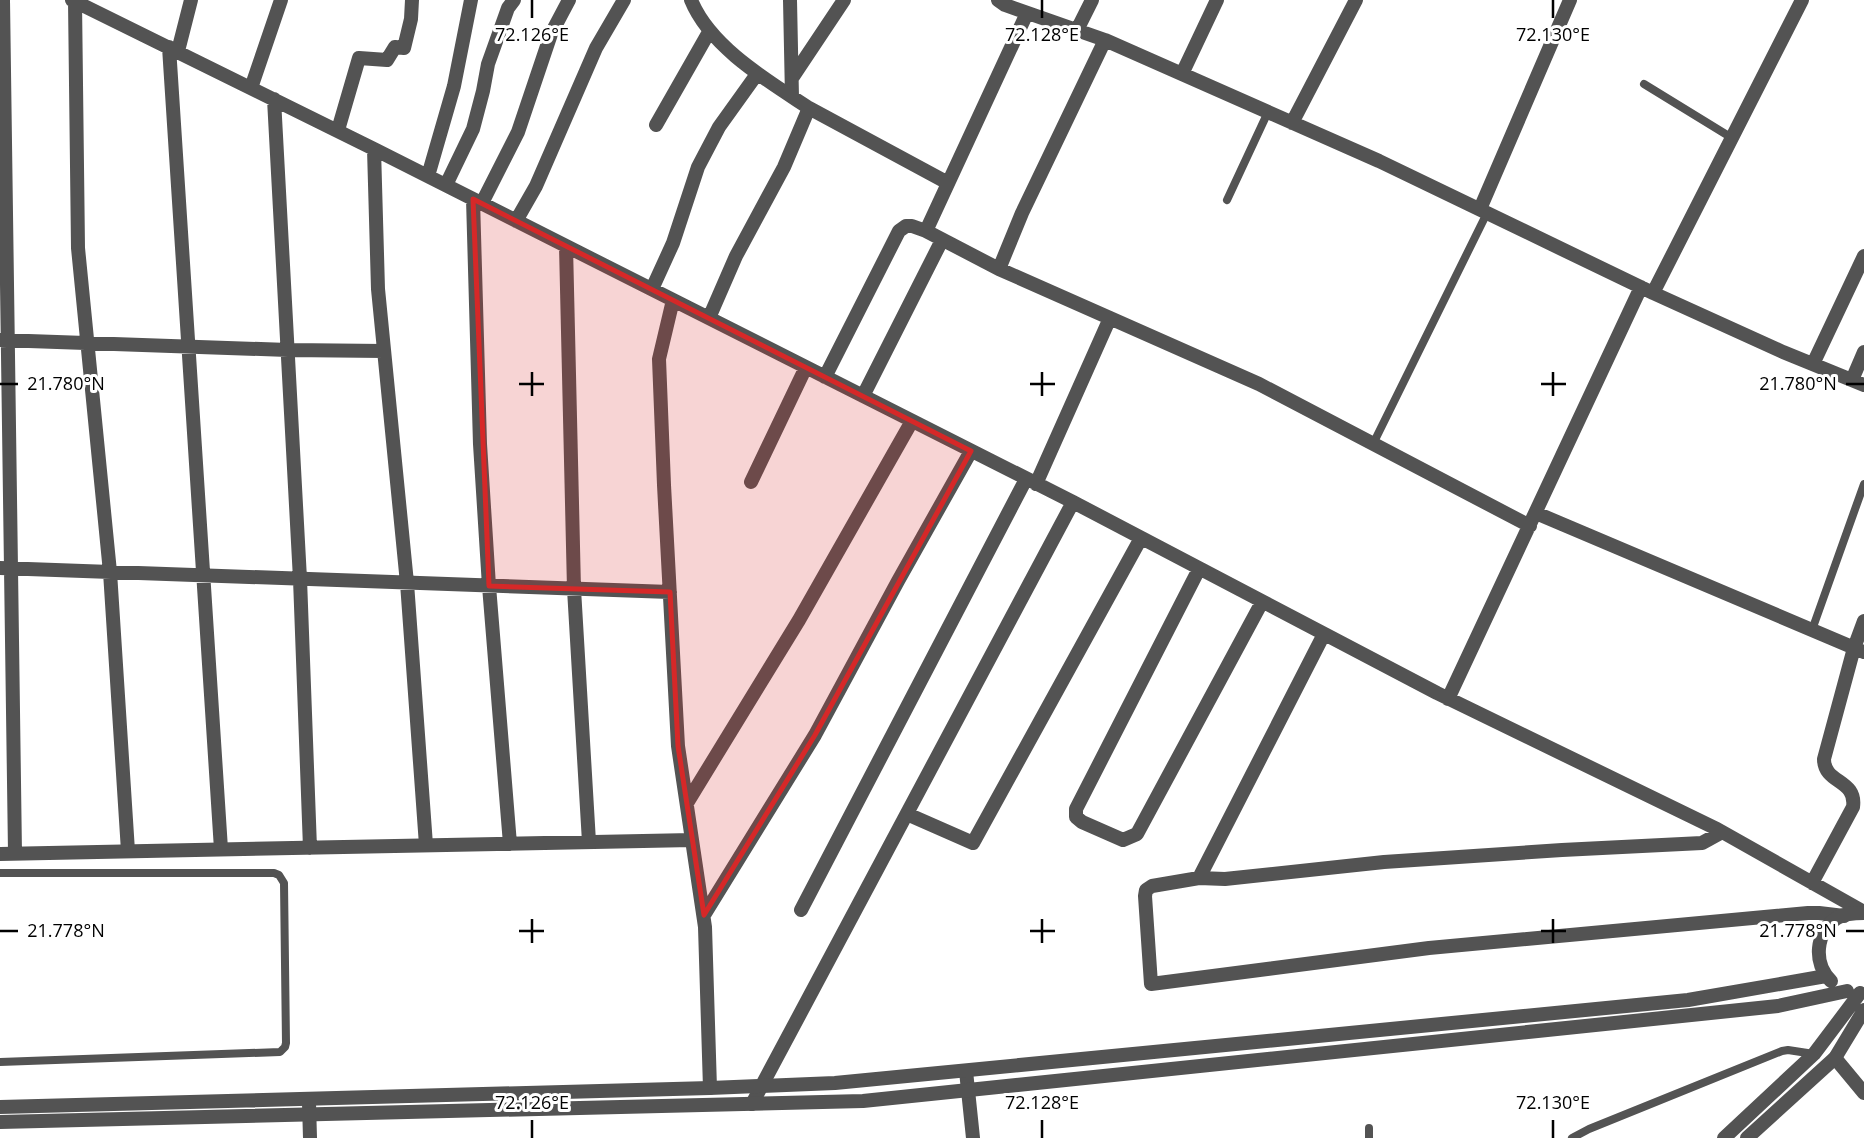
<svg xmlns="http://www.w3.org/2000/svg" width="1864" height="1138" viewBox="0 0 1864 1138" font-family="'Open Sans',sans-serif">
<rect width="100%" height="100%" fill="#fff"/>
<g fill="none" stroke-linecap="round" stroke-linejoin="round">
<path stroke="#535353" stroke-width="8" d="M1644,84L1732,138
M1227,200L1268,112
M1373,444L1487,213
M1812,630L1864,484
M0,873H274L279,875L284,883L286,1043L285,1047L280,1052L0,1062
M1369,1128V1138
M1572,1138L1589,1129L1782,1051L1788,1050L1814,1054"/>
<path stroke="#535353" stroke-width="14" d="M3,0L15,853
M72,0L374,149L1073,502L1437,693L1717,829L1864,912
M691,0C710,47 768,81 809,108L784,167L736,256L709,318
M790,0L792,97
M998,0L1005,5L1105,40L1379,161L1653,293L1783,352L1864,385
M75,1L78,248L110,572L128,851
M1077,30L1092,0
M169,47L221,849
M178,51L191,0
M1182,74L1217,0
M792,78L844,0
M251,88L281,0
M274,99L300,579L310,848
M809,108L948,183
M1292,123L1356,0
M656,125L709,32
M338,130L359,58L387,60L395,47L404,48L411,19L412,0
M374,149L378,289L407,583L426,845
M428,176L454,86L471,0
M446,185L473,129L483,91L488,64L508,8L514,0
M473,199L480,444L489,586L510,844
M482,203L518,132L551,34L569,0
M1480,209L1570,0
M516,221L536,186L596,48L624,0
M926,231L1027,13
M566,246L574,589L589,842
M999,269L1022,213L1105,40
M652,289L673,243L698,167L719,127L757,74
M1653,293L1802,0
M673,300L659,359L664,485L678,746L705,927L710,1088
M0,340L288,350L384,351
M1813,364L1864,256
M825,377L899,231L906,226H912L926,231L999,269L1259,384L1530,526
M1852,380L1864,352
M863,396L942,240
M751,482L806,367
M1036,484L1110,318
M1536,513L1864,652
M0,568L670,592
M1199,569L1076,809V817L1082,822L1123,840L1137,834L1262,602
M1324,634L1199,878L1225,879L1384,862L1562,850L1702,843L1722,832
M1448,699L1641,287
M687,803L799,620L912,421
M907,814L973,843L1141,538
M0,854L692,840
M1199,878L1152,886L1146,890L1145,896L1151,984L1429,948L1808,913H1819L1844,916
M1812,883L1853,807C1857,779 1824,784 1824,759L1854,648L1864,621
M801,910L1026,479
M704,915L815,735L898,581L971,451
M1835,1058L1864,1093
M966,1071L973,1138
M309,1103L310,1138
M752,1104L1073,502"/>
<path stroke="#535353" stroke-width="14" d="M1831,981C1813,964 1815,932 1837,918C1845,913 1855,913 1864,913
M0,1107L710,1088L835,1083L1688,1000L1826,976
M0,1122L863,1101L1778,1006L1847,991
M1724,1138L1814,1054L1860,993
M1747,1138L1835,1058L1864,1010"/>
</g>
<path fill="#d62828" fill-opacity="0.2" stroke="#d62828" stroke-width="5" stroke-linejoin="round" d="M473,199L971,451L815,735L704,915L678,746L670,592L489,586Z"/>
<path fill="none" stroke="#000" stroke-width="2.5" d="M532,0V18M1042,0V18M1553,0V18M532,372V396M1042,372V396M1553,372V396M0,384H18M519,384H544M1030,384H1055M1541,384H1566M1846,384H1864M532,919V943M1042,919V943M1553,919V943M0,931H18M519,931H544M1030,931H1055M1541,931H1566M1846,931H1864M532,1120V1138M1042,1120V1138M1553,1120V1138"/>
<g font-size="18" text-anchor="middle" fill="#000" stroke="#fff" stroke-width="6" stroke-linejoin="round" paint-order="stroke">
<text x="532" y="41">72.126°E</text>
<text x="1042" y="41">72.128°E</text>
<text x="1553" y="41">72.130°E</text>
<text x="66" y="390">21.780°N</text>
<text x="1798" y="390">21.780°N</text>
<text x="66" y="937">21.778°N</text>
<text x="1798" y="937">21.778°N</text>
<text x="532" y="1109">72.126°E</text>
<text x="1042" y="1109">72.128°E</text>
<text x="1553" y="1109">72.130°E</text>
</g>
</svg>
